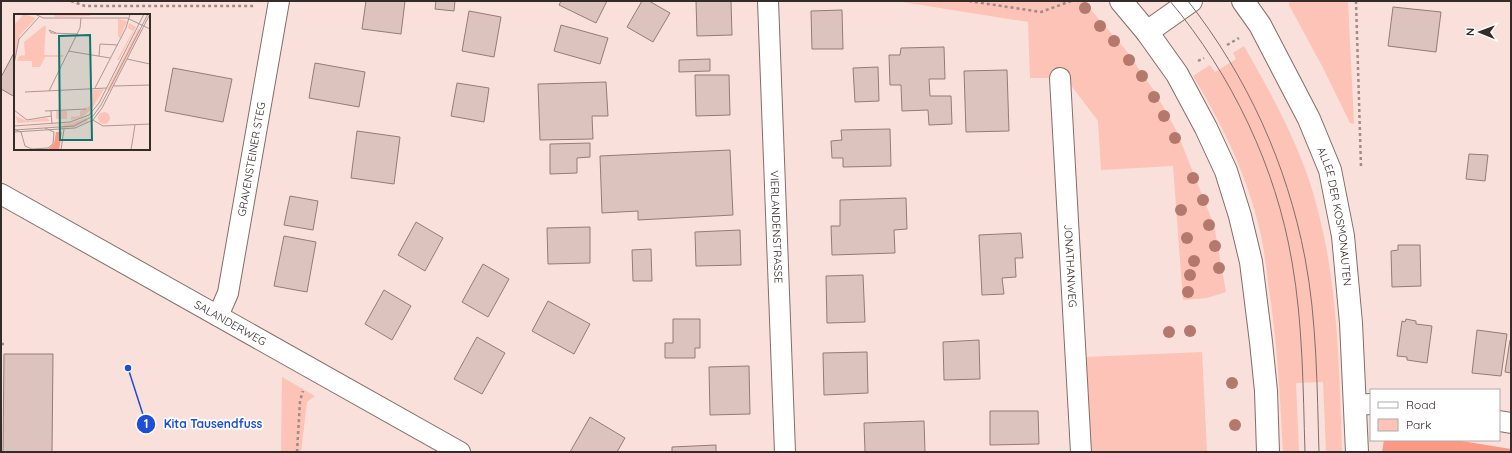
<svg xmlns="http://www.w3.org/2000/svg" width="1512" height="453" viewBox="0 0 1512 453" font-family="Quicksand,sans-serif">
<rect width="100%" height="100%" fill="#fae0da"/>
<path fill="#fdc3b6" d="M896,1H1083L1125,49L1155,92L1177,132L1214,225L1226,292L1207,298L1183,300L1173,166L1101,170L1098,121L1067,80L1060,78H1030L1028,22Z
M1289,1H1348L1354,124L1350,123L1323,68L1289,5Z
M1244,46C1268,88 1292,131 1308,177C1338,265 1339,359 1342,452H1326L1323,382L1296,383L1299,452H1283C1280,395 1277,339 1268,283C1266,263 1263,242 1258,223C1245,171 1221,122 1193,76L1210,65L1215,72L1236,59L1233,53Z
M1202,352L1207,452H1090L1086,357Z
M282,377L315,396L307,402L301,452H281Z"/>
<path fill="#fc9883" d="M1384,440H1455L1511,449V452H1382Z"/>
<path fill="#ddc3be" stroke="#937c77" d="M366,1H405L401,34L362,29Z
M436,1H455L454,11L435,9Z
M561,1H607L596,23L559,5Z
M642,1H649L670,13L653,42L627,27Z
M696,1H731L732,35L697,36Z
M1393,7L1441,12L1436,52L1388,46Z
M842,10L843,49H812L811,11Z
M469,11L501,17L494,57L462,51Z
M561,25L608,38L600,64L554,51Z
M944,47L945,79H929L930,96H951L952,124L929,125L928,110L902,111L901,85H890L889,55H900L901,48Z
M15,51V97L1,89V77Z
M710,59V71L679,72V60Z
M315,63L365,72L359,107L309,98Z
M878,67L879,101L855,102L853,68Z
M173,68L232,79L223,122L165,111Z
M1007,70L1009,131L966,132L964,71Z
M695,75H729L730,115L696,116Z
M606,82L608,116H592L593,139L540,140L538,84Z
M457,83L489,88L484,122L451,116Z
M890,129L891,166L843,167V158H832L831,141L842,140L841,130Z
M357,131L400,137L394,184L351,178Z
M590,143V157L577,158V173L550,174V144Z
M730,150L733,215L638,220V211L602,213L600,156Z
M1469,154L1488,155L1485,181L1466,179Z
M290,196L318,201L313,230L284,225Z
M906,198L907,229L894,230L895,253L832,255L831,226H840V200Z
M416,222L443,238L425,271L398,255Z
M590,227V263L548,264L547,228Z
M740,230L741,265L696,266L695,232Z
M1021,233L1023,258H1015L1016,277L1002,278L1004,294L982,295L979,235Z
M284,236L316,242L307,292L274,286Z
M1398,245H1420L1421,286L1392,287L1391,251L1398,250Z
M651,249L652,281H633L632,250Z
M483,264L509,279L488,317L462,302Z
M863,275L865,322L827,323L826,276Z
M384,290L411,306L392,340L365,324Z
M548,301L590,324L574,354L532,331Z
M673,319H700V348H695V358H665V343H673Z
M1406,319L1416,321V324L1432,326L1427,363L1407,360V357L1397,356L1402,321L1405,322Z
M1477,330L1507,334L1501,376L1472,373Z
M477,337L505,353L482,394L454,379Z
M979,340L980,379L944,380L943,342Z
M1510,340H1511V373L1505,372Z
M867,352L868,393L824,395L823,353Z
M4,354H53L52,452H3Z
M749,366L750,414L710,415L709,367Z
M990,411H1038L1039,444L990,445Z
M590,417L625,438L617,452H570Z
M924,421L925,452H865L864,423Z
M716,445V452H672V447Z"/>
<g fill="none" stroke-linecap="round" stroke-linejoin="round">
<g stroke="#846d68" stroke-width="22">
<g id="street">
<path id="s1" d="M768,1L785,452"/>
<path id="s2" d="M1060,78L1081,452"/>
<path id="s3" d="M1,194L460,452"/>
<path id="s4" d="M218,316L228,293L279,1"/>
<path d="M1355,405L1371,404"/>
<path d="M1499,421L1511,423"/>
</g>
</g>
<g stroke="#846d68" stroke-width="24">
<g id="secondary">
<path d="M1121,1L1147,32L1177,74L1206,128L1226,171L1240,216L1251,262L1261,342L1266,391L1268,452"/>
<path id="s5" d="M1243,1L1260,25L1309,119L1330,170L1343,236L1351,323L1357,452"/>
<path d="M1147,32L1191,1"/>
</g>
</g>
<path stroke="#9e8c88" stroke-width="2.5" stroke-dasharray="3 3" stroke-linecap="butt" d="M71,1L85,6H254
M969,1L1041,12L1071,1
M1356,1L1361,167
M1227,45L1239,38
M1198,61L1204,58
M1,344H5
M297,452L300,401L303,391"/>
<use href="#street" stroke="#fff" stroke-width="20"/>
<use href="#secondary" stroke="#fff" stroke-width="22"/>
<path stroke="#7f6f6c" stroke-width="1" d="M1170,1C1232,75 1276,167 1292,262C1303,324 1303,389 1305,452
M1188,1C1247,76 1287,164 1305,258C1317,321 1317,388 1319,452"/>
</g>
<g fill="#b4786d">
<circle cx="1085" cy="8" r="6"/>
<circle cx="1100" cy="26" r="6"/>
<circle cx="1114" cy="41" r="6"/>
<circle cx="1129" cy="60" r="6"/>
<circle cx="1142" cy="76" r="6"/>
<circle cx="1154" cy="97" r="6"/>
<circle cx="1164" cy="116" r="6"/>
<circle cx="1175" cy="138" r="6"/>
<circle cx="1193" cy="178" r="6"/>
<circle cx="1203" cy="200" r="6"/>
<circle cx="1181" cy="210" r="6"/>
<circle cx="1209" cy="225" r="6"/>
<circle cx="1187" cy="238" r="6"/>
<circle cx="1215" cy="246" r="6"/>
<circle cx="1194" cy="261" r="6"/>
<circle cx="1219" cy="268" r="6"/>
<circle cx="1190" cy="275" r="6"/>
<circle cx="1188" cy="292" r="6"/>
<circle cx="1190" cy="331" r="6"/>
<circle cx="1169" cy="332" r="6"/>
<circle cx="1232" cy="383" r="6"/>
<circle cx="1235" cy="425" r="6"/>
</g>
<g text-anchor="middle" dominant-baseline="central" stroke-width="3.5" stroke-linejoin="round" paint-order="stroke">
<g font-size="11" fill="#352c2a" stroke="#fff">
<text stroke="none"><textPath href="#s4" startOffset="161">GRAVENSTEINER STEG</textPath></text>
<text stroke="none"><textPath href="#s5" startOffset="237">ALLEE DER KOSMONAUTEN</textPath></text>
<text stroke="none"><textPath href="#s1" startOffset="226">VIERLANDENSTRASSE</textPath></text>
<text stroke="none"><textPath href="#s2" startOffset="188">JONATHANWEG</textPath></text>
<text stroke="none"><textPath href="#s3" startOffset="263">SALANDERWEG</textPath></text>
</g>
</g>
<g transform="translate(14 14)">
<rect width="136" height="136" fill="#fae0da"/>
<path d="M10,0L22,4L6,21L0,48V11ZM40,0H76V2L41,3ZM104,5L113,7L106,24L104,22ZM115,9L122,13L105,46H103L119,17L114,14ZM30,12H32L30,41H50L49,43H31L26,53H18V47H3L5,42L11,41L10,28ZM124,15L127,16L96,77L93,76ZM90,75L77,96L68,103L57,106V103L66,102V97L76,92L77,76ZM42,97H53V105H42ZM84 104a6 6 0 1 1 12 0a6 6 0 1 1-12 0ZM1,102L13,107L33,104L36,107L4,109ZM72,104L74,107L60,113L44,115L51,111L2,114L57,109Z" fill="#fdc3b6"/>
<path d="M42,118H48L45,136H33L40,130Z" fill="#fc9883"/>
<path fill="none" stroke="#ab9894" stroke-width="1" d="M21,0L29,4H113L136,15M42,19L35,16L37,19L64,20M54,37L96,44M85,42L86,30L104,31M113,45L136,50M0,50L5,25L25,3M100,72L136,71M81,74L112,14L116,0M35,77L66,14L67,4M11,78L93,74M0,96L13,106L37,102M31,97L72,95M37,97L38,110M79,106L89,112L136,110M0,112L56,108L75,101L85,89L130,0M0,115L7,118L11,132L18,135L34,134L39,130L40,118L31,114M0,116L60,112L79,102L87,91L134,0M0,118L61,114L79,106L88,94L136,0M47,136L50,115M117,136L121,111"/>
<path fill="#0f766e" fill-opacity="0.15" stroke="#0f766e" stroke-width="2" d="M76,21L78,126H46L45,22Z"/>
<rect width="136" height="136" fill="none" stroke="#352c2a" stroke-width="2"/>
</g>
<path fill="none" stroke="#1d4ed8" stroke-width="1.5" d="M128 368L146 424"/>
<g fill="#1d4ed8" stroke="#fff" stroke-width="1.5">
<circle cx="128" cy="368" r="4"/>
<circle cx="146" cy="424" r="10"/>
</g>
<g font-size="12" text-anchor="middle" font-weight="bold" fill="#fff">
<text x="146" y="428">1</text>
</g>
<g font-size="12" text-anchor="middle" font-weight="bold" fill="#1d4ed8" stroke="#fff" stroke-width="3.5" stroke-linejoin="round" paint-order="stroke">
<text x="213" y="428">Kita Tausendfuss</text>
</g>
<rect width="1512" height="453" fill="none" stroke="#352c2a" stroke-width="4"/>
<rect x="1370" y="389" width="130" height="52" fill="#ffffff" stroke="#aeabaa"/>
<rect x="1378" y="402" width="20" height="6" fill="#ffffff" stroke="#aeabaa"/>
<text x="1406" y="409" font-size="12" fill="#352c2a">Road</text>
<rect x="1378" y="419" width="20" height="12" fill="#fdc3b6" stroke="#aeabaa"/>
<text x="1406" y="429" font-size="12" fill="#352c2a">Park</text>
<g transform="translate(1480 32) rotate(271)" stroke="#ffffff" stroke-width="3" paint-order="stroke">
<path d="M0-3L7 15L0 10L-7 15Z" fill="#352c2a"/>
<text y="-6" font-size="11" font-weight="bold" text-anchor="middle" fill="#352c2a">N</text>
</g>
</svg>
